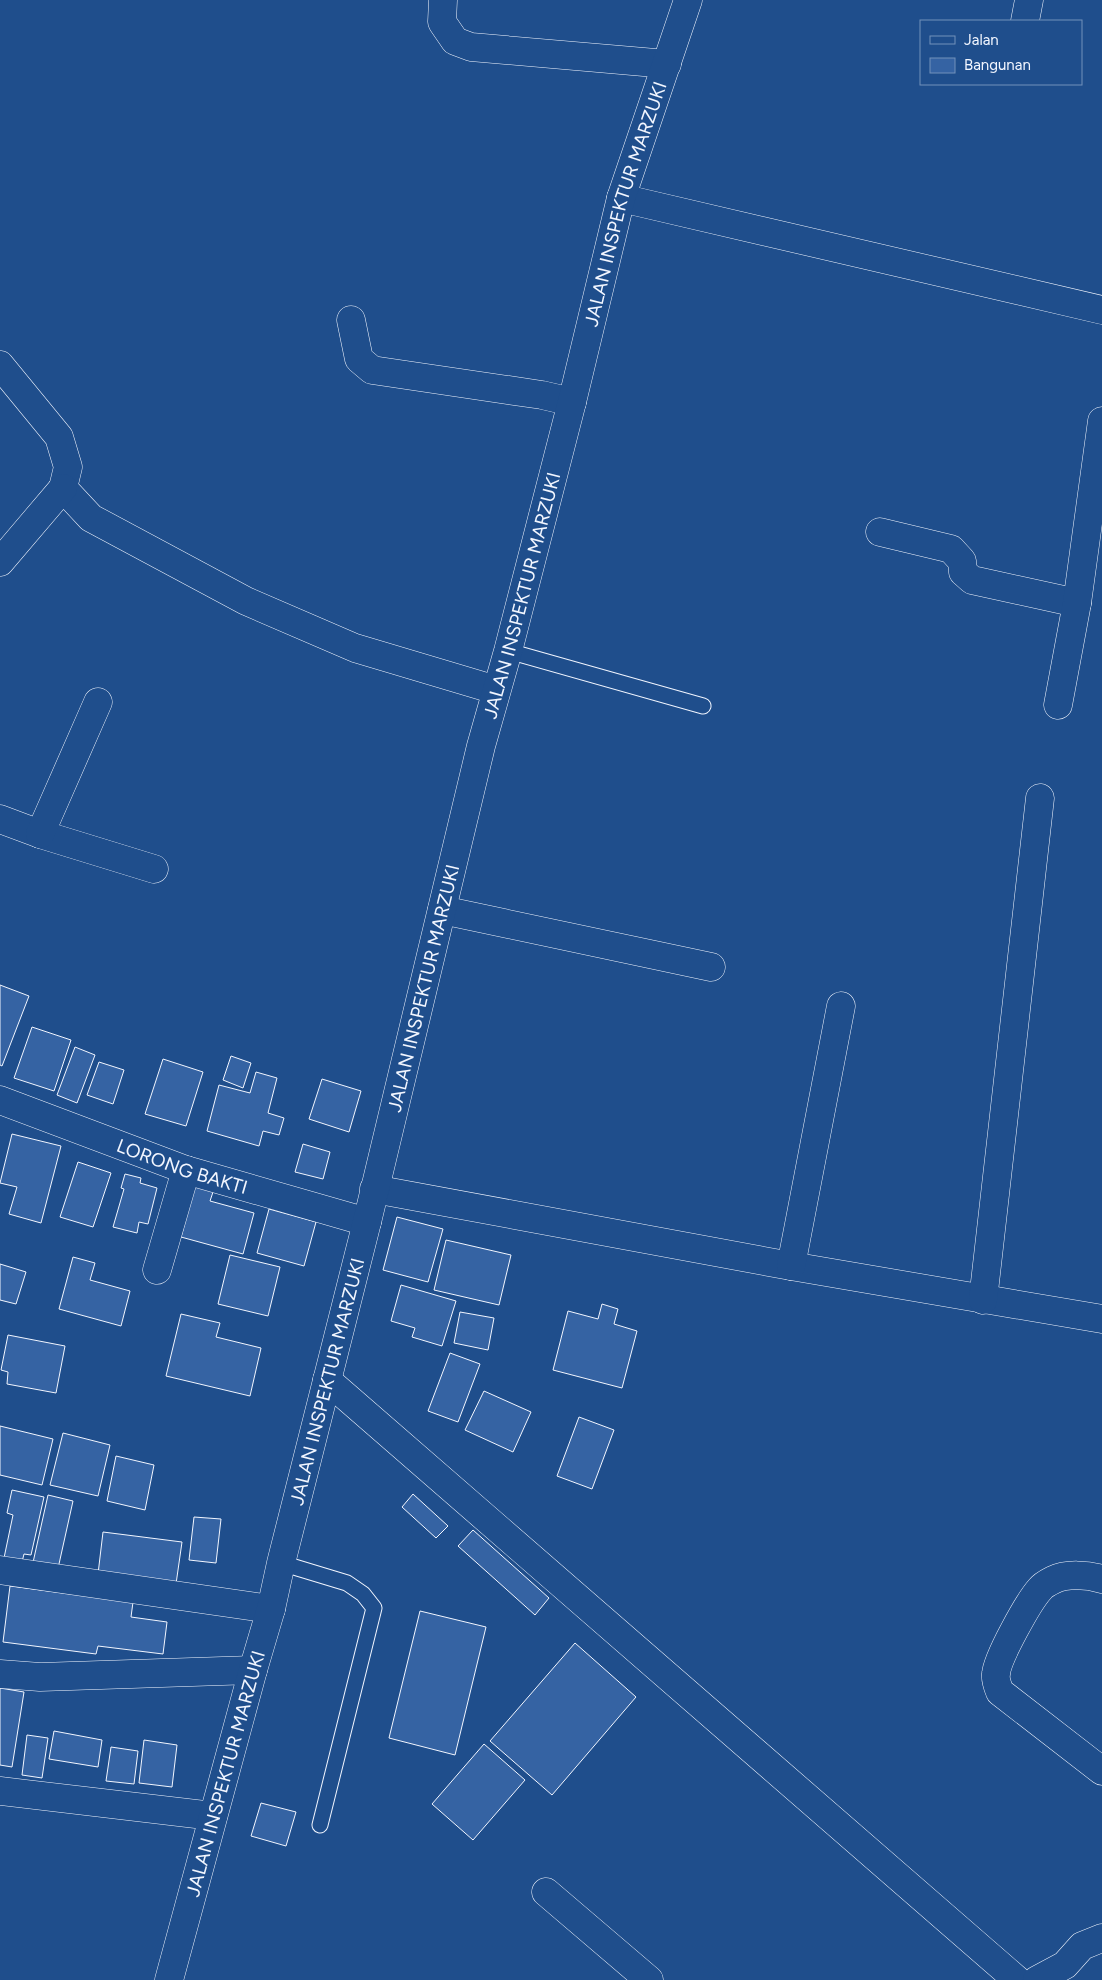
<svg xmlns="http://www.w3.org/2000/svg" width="1102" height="1980" viewBox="0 0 1102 1980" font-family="Figtree,sans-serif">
<rect width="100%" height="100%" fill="#1f4e8c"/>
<path fill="#3563a3" stroke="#f2f6ff" d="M0,985L29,996L2,1066L0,1065Z
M32,1027L71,1040L54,1091L14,1078Z
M75,1047L95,1055L77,1103L57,1095Z
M231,1056L251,1063L243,1088L223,1080Z
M163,1059L203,1072L186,1126L145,1114Z
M99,1062L124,1070L113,1104L87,1095Z
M256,1072L277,1078L268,1113L284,1118L279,1135L263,1131L259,1146L207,1131L219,1085L250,1093Z
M322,1079L361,1091L349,1132L309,1119Z
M12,1134L61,1146L41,1223L9,1214L17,1187L0,1183Z
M303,1144L330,1152L323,1179L295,1172Z
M78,1162L111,1173L93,1227L60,1217Z
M125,1174L141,1178L140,1183L157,1188L148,1224L139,1222L137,1233L113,1227L124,1189L121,1188Z
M195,1184L214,1189L210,1201L254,1213L243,1254L181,1237Z
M269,1209L316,1222L304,1266L257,1253Z
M397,1217L443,1229L428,1282L383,1270Z
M446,1240L511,1255L499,1305L434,1290Z
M230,1255L280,1267L268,1316L218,1304Z
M73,1257L95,1263L90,1280L130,1291L121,1326L59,1309Z
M0,1264L26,1272L16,1304L0,1300Z
M401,1285L456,1301L442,1346L412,1337L415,1328L391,1321Z
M602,1304L618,1309L614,1324L637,1331L622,1388L553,1370L568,1311L598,1319Z
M460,1312L494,1318L488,1350L454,1343Z
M181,1314L220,1323L216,1337L261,1348L250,1396L166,1376Z
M8,1335L65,1346L56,1393L7,1384L8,1372L1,1370Z
M450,1353L480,1364L458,1422L428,1411Z
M484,1391L531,1412L513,1452L465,1430Z
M579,1417L614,1430L592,1489L557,1476Z
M0,1426L53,1439L42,1485L0,1475Z
M63,1433L110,1445L98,1496L50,1485Z
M116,1456L154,1465L145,1510L107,1501Z
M12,1490L44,1497L31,1555L24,1554L22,1562L4,1558L13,1515L7,1513Z
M413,1494L448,1526L436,1538L402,1507Z
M48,1495L73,1501L57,1573L32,1567Z
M194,1517L221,1519L216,1563L189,1560Z
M473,1530L549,1598L535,1615L458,1546Z
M103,1532L182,1542L176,1584L98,1574Z
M10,1586L133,1602L131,1617L167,1622L163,1654L98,1646L96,1654L3,1642Z
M420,1611L486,1627L455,1755L389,1738Z
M575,1643L636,1697L552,1795L490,1741Z
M0,1688L24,1692L12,1767L0,1765Z
M54,1731L102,1740L98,1767L49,1759Z
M27,1735L48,1738L42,1778L22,1775Z
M144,1740L177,1745L172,1787L139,1783Z
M484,1744L525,1780L473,1840L432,1804Z
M111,1747L138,1751L134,1784L106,1781Z
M261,1803L296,1812L286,1846L251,1836Z"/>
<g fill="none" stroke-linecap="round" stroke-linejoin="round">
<g stroke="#f2f6ff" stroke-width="17">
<path id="service" d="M508,651L703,706
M281,1563L347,1583L363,1594L374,1608L320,1825"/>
</g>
<g stroke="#f2f6ff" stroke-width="29">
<g id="minor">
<path d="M443,0L442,22L455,41L471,47L667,64"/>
<path d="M1025,21L1029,0"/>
<path d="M621,198L1102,310"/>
<path d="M351,320L359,359L372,370L542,395L572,402"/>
<path d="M0,365L59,437L68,467L63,488L91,518L246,601L355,648L496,690"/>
<path d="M880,532L951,549L962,561L963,572L972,580L1077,603"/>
<path d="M0,562L63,488"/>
<path d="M1058,705L1077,603L1102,421"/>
<path d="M0,819L40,834L154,869"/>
<path d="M40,834L98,702"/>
<path d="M442,910L711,967"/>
<path id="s1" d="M0,1100L186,1170L367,1222"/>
<path d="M374,1189L791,1266L1102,1319"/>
<path d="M791,1266L841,1006"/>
<path d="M157,1270L186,1170"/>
<path d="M983,1300L1040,798"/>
<path d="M327,1380L1017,1980"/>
<path d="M0,1570L271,1609"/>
<path d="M1102,1579C1088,1575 1067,1573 1053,1580C1049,1582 1043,1585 1040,1589C1029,1601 997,1658 996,1674C995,1680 998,1687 1000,1692L1102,1771"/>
<path d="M0,1674L40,1677L253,1670"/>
<path d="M0,1791L213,1816"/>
<path d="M546,1892L649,1980"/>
<path d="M1037,1980L1065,1965L1082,1946L1102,1938"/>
</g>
</g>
<g stroke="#f2f6ff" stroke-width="29">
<g id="tertiary">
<path id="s2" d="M169,1980L253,1670L271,1609L281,1563L367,1222L481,746L508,651L572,402L621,198L688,0"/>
</g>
</g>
<use href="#service" stroke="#1f4e8c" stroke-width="15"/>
<use href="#minor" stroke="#1f4e8c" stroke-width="28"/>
<use href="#tertiary" stroke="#1f4e8c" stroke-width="28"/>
</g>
<g text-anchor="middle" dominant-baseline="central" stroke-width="4" stroke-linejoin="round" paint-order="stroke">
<g font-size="19" fill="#f2f6ff" stroke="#1f4e8c">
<text stroke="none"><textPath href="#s2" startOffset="1834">JALAN INSPEKTUR MARZUKI</textPath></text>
<text stroke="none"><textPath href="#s2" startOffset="1429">JALAN INSPEKTUR MARZUKI</textPath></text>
<text stroke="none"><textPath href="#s2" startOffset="1024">JALAN INSPEKTUR MARZUKI</textPath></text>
<text stroke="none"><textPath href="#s1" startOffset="194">LORONG BAKTI</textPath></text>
<text stroke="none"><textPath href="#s2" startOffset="619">JALAN INSPEKTUR MARZUKI</textPath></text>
<text stroke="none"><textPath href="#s2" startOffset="214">JALAN INSPEKTUR MARZUKI</textPath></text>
</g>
</g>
<rect x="920" y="20" width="162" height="65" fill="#1f4e8c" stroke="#7391ba"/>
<rect x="930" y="36" width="25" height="8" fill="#1f4e8c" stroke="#7391ba"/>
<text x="964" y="45" font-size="15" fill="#f2f6ff">Jalan</text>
<rect x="930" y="58" width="25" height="15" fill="#3563a3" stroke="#7391ba"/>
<text x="964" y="70" font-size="15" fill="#f2f6ff">Bangunan</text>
</svg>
